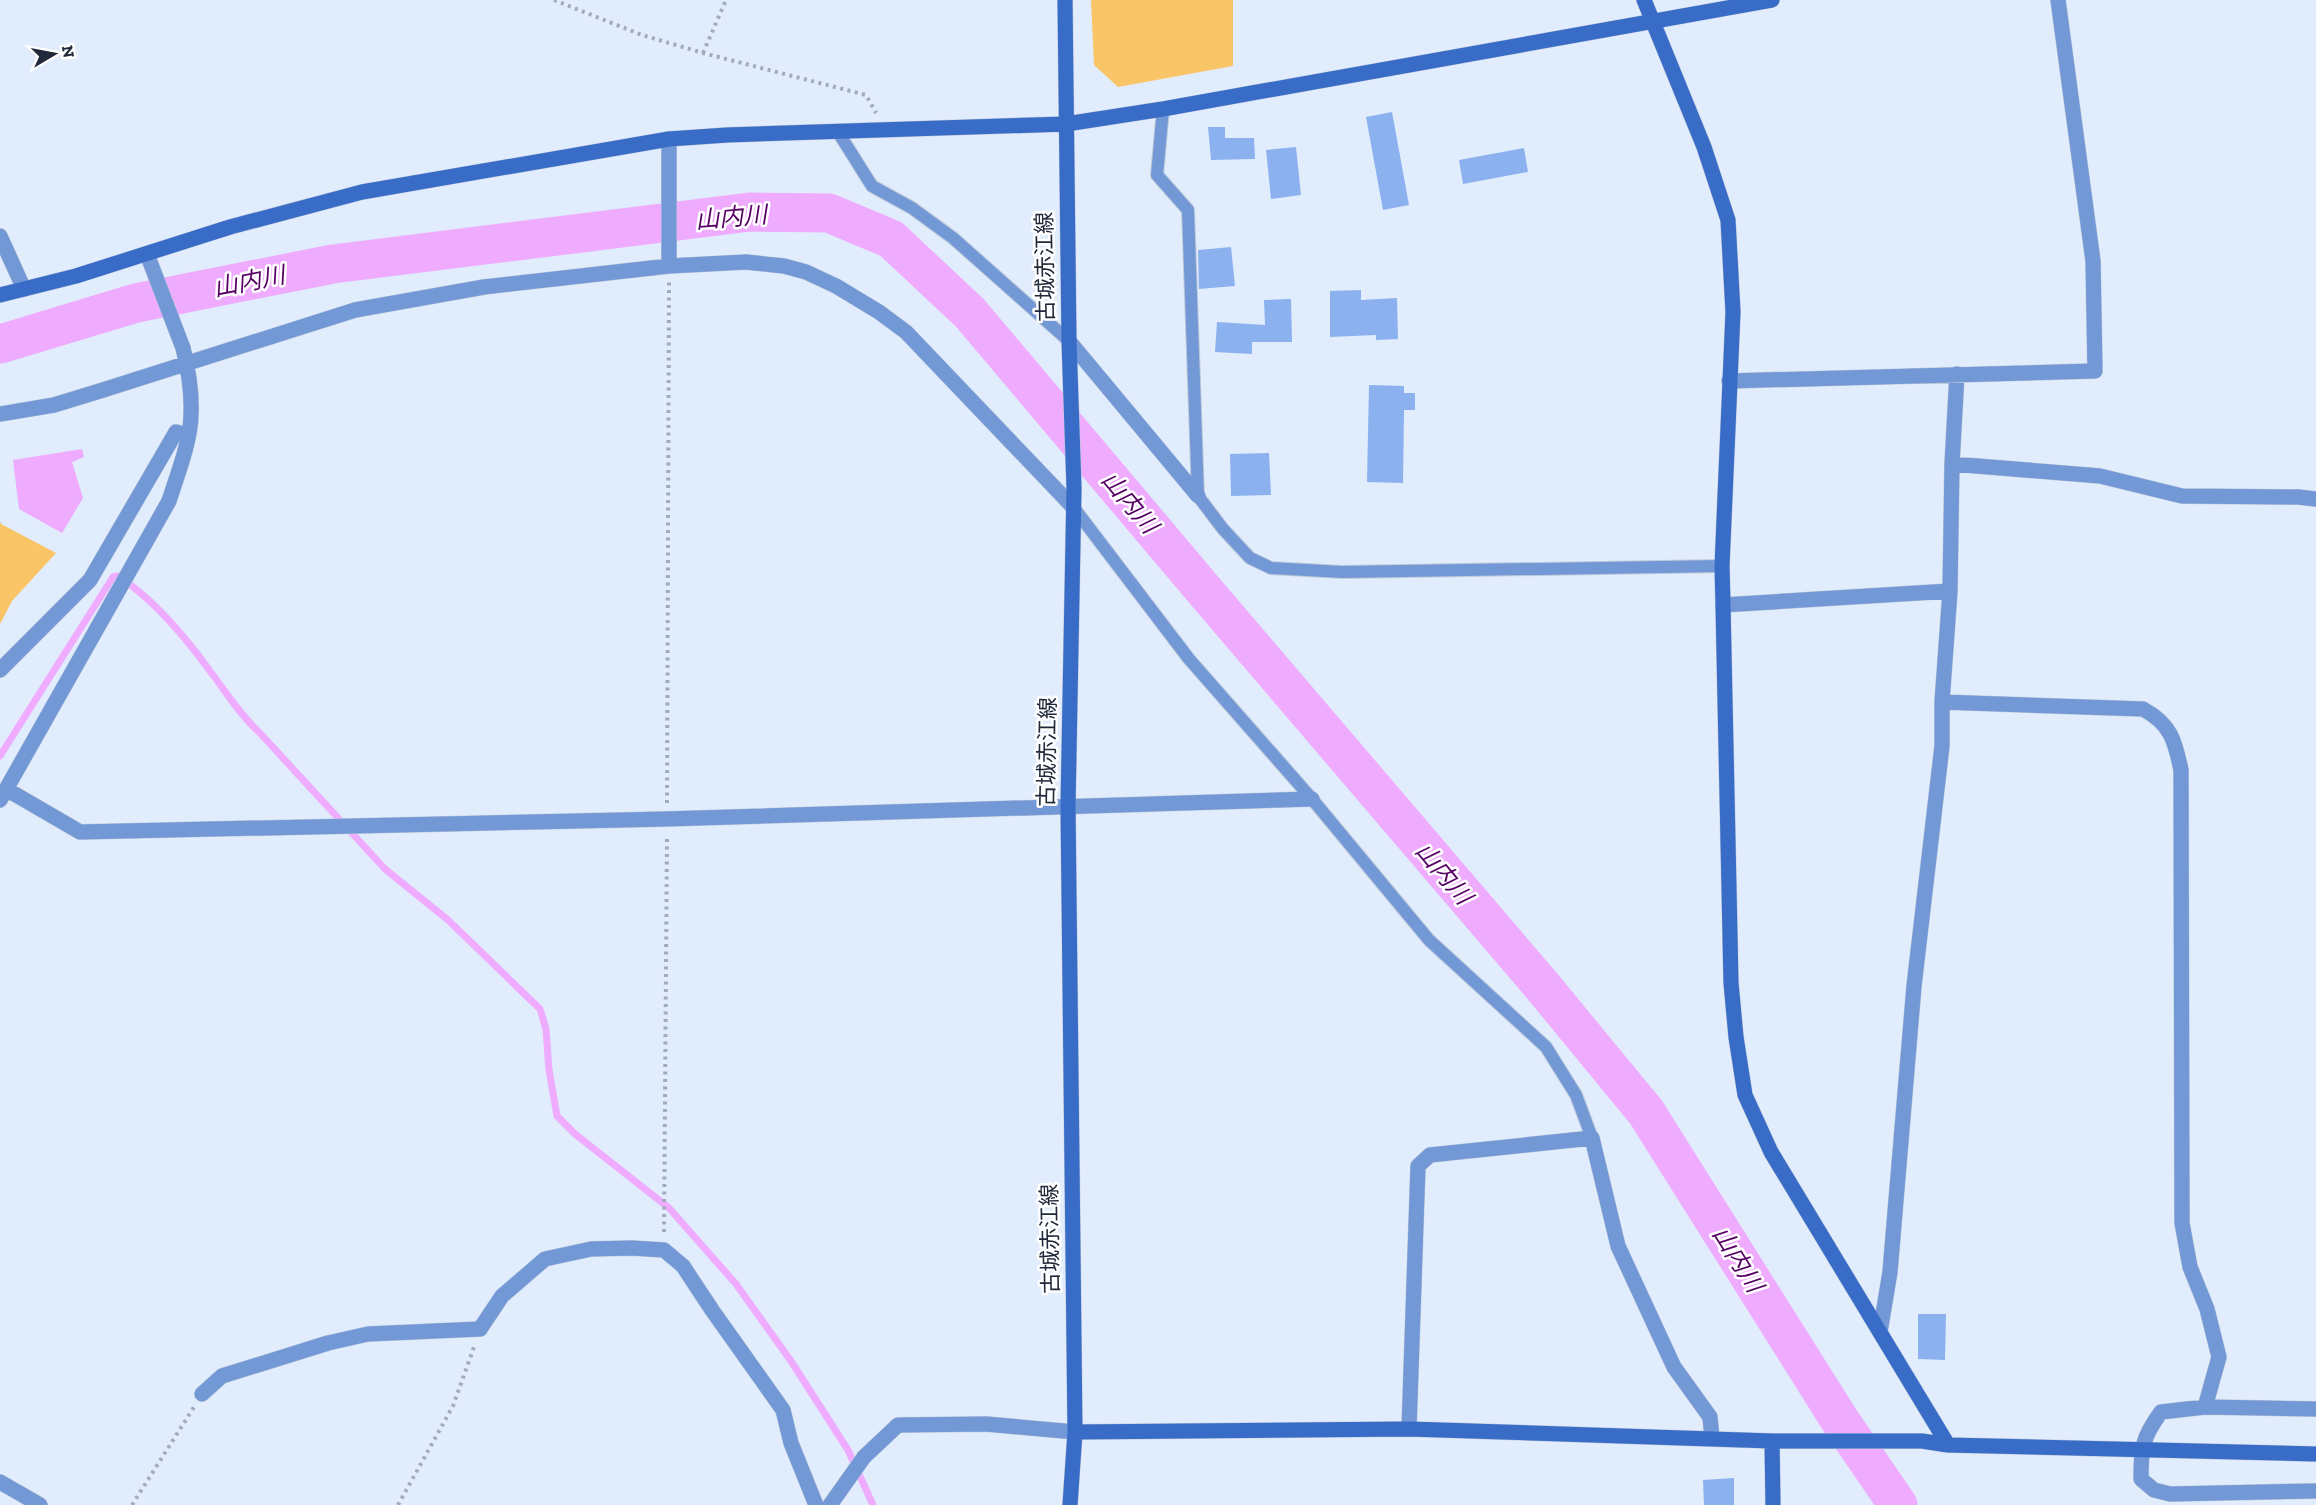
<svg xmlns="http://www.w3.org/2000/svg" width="2316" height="1505" viewBox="0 0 2316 1505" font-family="'Zilla Slab','Noto Sans JP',serif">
<rect width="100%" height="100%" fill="#e1ecfd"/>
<path fill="#fac566" d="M1091,0H1233V66L1118,87L1094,65Z
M0,521L1,524L56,553L12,601L0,624Z"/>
<path fill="#efabfd" d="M82,449L84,457L72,462L83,498L62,533L19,509L13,460Z"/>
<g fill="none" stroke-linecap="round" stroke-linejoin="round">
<path stroke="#efabfd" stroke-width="7" d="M0,756L113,577L118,576C152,598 186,638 210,671C226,692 240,715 259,732L385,869L448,920L540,1009L546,1029L549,1070L557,1116L575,1134L669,1208L736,1284L791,1361L848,1450L873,1505"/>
<path stroke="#efabfd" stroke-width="39" d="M0,344L136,303L333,264L750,212L829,213L891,239L970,313L1203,589L1543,987L1646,1112L1839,1419L1898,1505"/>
</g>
<path fill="#8cb1ef" d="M1392,112L1409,205L1383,210L1366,117Z
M1208,127H1225V138H1254L1255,159L1211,160Z
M1296,147L1301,195L1271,199L1266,150Z
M1524,148L1528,172L1463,184L1459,160Z
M1231,247L1235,286L1199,289L1198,250Z
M1361,290V300L1397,298L1398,339L1376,340V335L1330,337V291Z
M1291,299L1292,342H1252V354L1215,352L1217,322L1265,325L1264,300Z
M1369,385L1404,386V393H1415V410H1404L1403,483L1367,482Z
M1269,453L1271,495L1231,496L1230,454Z
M1918,1314H1946L1945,1360L1918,1359Z
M1734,1478V1505H1704L1703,1480Z"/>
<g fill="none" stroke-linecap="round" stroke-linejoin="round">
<g stroke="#bec9da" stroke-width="14">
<path id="lane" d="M1163,109L1157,175L1188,210L1198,496L1223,529L1250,558L1271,568L1342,572L1722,566
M838,132L872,186L912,208L953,238L1069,341
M1074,508L1189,659L1312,799L1429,940L1546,1047L1576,1095L1592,1138"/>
</g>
<g stroke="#bec9da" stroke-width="16">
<path id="street" d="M0,236L24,289
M669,266V139
M1069,341L1198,496
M1729,381L2095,371L2093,261L2058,0
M0,414L54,405L103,390L355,310L484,287L669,266L746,262L784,266L806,272L836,286L879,312L906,332L1074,508
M1952,464L2100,476L2182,496L2298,497L2316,499
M1723,605L1950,591
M0,670L90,580L176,432L187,435
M1942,702L2143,709C2171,724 2175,741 2181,770L2182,1223L2190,1267L2207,1309L2219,1357L2205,1407
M6,789L80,832L666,819L1312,799
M0,800L169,501C177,476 191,440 191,414C192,392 188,368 183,348L147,254
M1880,1332L1890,1272L1914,986L1942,746V702L1950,591L1952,464L1957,374
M202,1394L222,1376L328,1343L368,1334L480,1329L502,1296L545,1259L591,1249L632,1248L664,1250L683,1266L712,1310L783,1410L791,1443L816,1505
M2316,1409L2205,1407L2161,1412C2142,1438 2141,1448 2141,1479L2154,1490L2170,1494L2316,1491
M1409,1429L1418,1166L1430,1155L1592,1138L1618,1246L1674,1367L1710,1417L1712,1438
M0,1482L40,1505
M830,1505L864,1457L898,1425L986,1424L1075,1432"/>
</g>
<g stroke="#bec9da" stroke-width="16">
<path id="secondary" d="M1065,0L1069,341L1074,488L1068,806L1075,1432L1070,1505
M1644,0L1704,147L1728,220L1733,312L1722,566L1723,605L1731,983L1736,1037L1745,1095L1771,1152L1948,1445
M0,295L76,276L230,227L362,192L669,139L727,135L1066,124L1163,109L1772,0
M1075,1432L1409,1429L1772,1441H1922L1948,1445L2316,1454
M1772,1441L1773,1505"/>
</g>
<path stroke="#a0abbc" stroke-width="4" stroke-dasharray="3 4.5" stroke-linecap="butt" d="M554,0L642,35L703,53L866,95L876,113
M703,53L726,0
M667,803L669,282
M664,1232L667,837
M132,1505L194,1407
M398,1505L453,1406L474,1347"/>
<use href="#lane" stroke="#7398d6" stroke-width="12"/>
<use href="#street" stroke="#7398d6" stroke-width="15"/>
<use href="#secondary" stroke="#386cc7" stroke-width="15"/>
</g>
<g text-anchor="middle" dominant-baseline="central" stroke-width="5" stroke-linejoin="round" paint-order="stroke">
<g font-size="22" fill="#20293a" stroke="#fff">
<text transform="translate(1045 267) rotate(-91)">古城赤江線</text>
<text transform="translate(1047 752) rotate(-89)">古城赤江線</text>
<text transform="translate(1050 1239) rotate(-91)">古城赤江線</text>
</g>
<g font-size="24" font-style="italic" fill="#560164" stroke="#fff">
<text transform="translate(731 217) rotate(-5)">山内川</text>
<text transform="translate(249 281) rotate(-11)">山内川</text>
<text transform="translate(1130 502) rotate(50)">山内川</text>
<text transform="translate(1444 873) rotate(50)">山内川</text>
<text transform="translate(1738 1259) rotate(58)">山内川</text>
</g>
</g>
<g transform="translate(54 54) rotate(80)" stroke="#ffffff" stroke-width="4.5" paint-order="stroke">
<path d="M0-4.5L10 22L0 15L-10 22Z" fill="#20293a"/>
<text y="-9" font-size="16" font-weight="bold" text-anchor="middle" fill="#20293a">N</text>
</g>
</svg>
